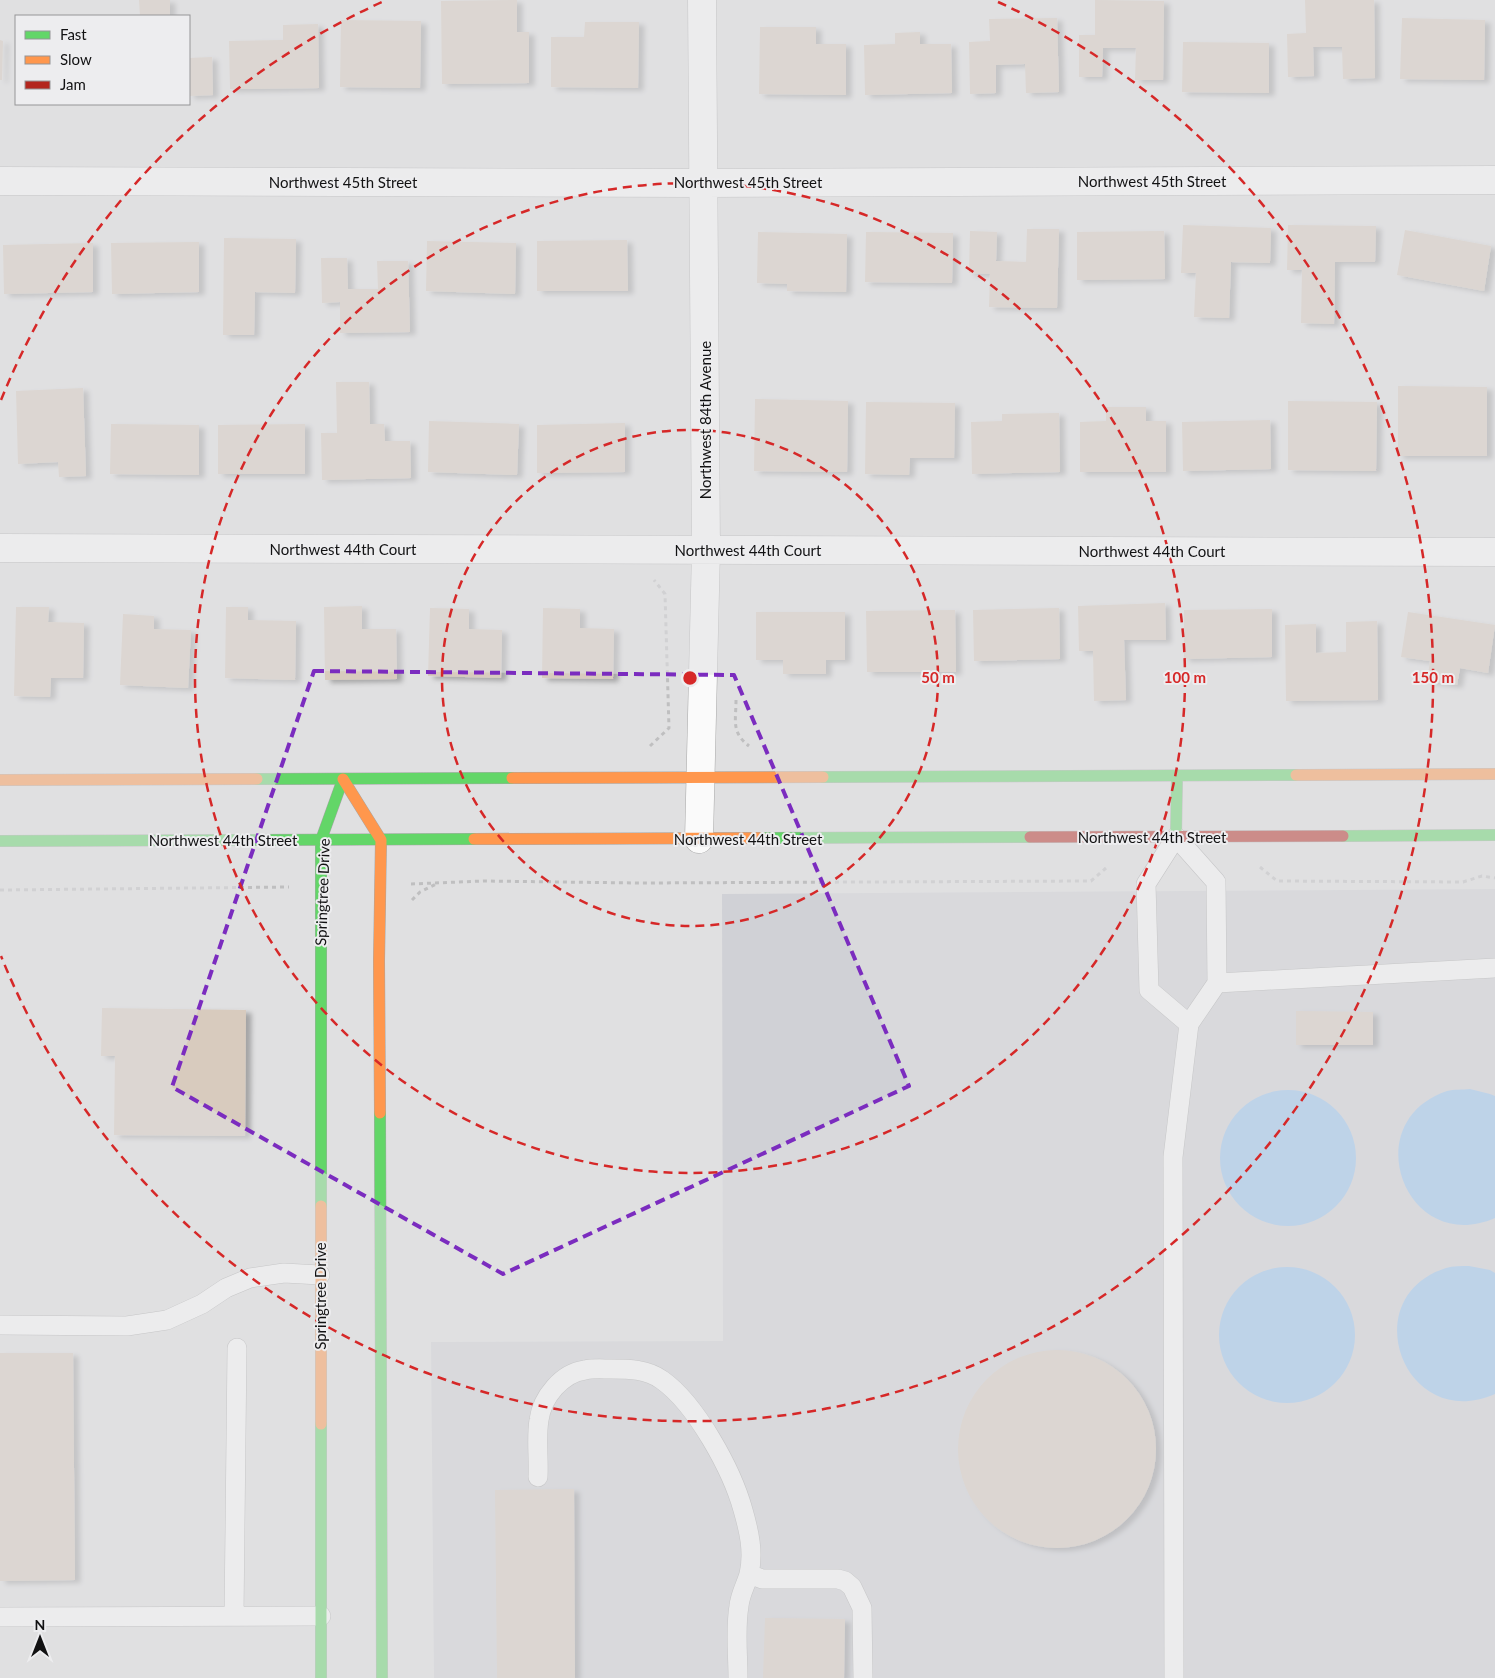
<svg xmlns="http://www.w3.org/2000/svg" width="1495" height="1678" viewBox="0 0 1495 1678" font-family="Lato,sans-serif">
<defs>
<filter id="shadow"><feDropShadow dx="5.5" dy="3" stdDeviation="2.5" flood-color="#0004"/></filter>
</defs>
<rect width="100%" height="100%" fill="#e0e0e1"/>
<path fill="#d0d1d6" d="M1495,889V1678H434L431,1342L723,1341L722,894Z"/>
<path fill="#96c3f0" d="M1470,1089L1490,1094L1495,1096V1218C1406,1257 1355,1122 1447,1091C1454,1089 1462,1090 1470,1089Z
M1220 1158a68 68 0 1 1 136 0a68 68 0 1 1-136 0Z
M1469,1266L1490,1270L1495,1273V1394C1404,1434 1354,1297 1446,1268C1453,1266 1462,1266 1469,1266Z
M1219 1335a68 68 0 1 1 136 0a68 68 0 1 1-136 0Z"/>
<path fill="#d8cbbe" filter="url(#shadow)" d="M139,0H170V16H140Z
M517,0V32H529V83L442,84L441,1Z
M1095,0L1164,1L1163,80H1135L1136,48H1103L1102,77H1079V35H1095Z
M1305,0H1374L1375,78L1343,79L1342,47H1313L1314,76L1288,77L1287,34L1306,33Z
M1057,18L1059,92L1026,93L1025,64L996,65V93L970,94L969,42L990,41L989,19Z
M1402,18L1485,20L1484,80L1400,79Z
M341,20L421,21L420,88L340,87Z
M585,22H639L638,88L551,87V37H584Z
M318,24L319,88L230,89L229,41L283,40V25Z
M760,27H816V44H846V95L759,94Z
M920,32V44H951L952,93L865,95L864,45L895,44V33Z
M0,40L3,41L2,80H0Z
M1183,42L1269,43V93L1182,92Z
M212,57L213,95L189,96V58Z
M1183,225L1271,228L1270,263L1231,262L1229,318L1194,317L1196,273H1181Z
M1288,225L1376,226L1375,262H1335L1334,324L1301,323L1302,270H1287Z
M1027,229H1059L1057,308L989,307L990,274L969,273L970,231L997,232L996,261L1026,262Z
M1405,230L1491,246L1484,291L1397,275Z
M1164,231L1165,279L1077,280V232Z
M758,232L847,234L846,292L787,291V284L757,283Z
M866,232L953,233L952,283L865,282Z
M224,238L296,239L295,293L255,292L254,335H223Z
M627,240L628,291H537V241Z
M427,241L516,243L515,294L426,291Z
M199,242V292L112,294L111,243Z
M93,243V292L4,294L3,245Z
M321,258H347L348,289H378L377,261H408L410,332L340,333V302L322,303Z
M336,382H369L370,424H384L385,441H410L411,478L322,480L321,433H337Z
M1398,386L1487,387V456H1398Z
M83,388L86,476L59,477L58,462L18,464L16,391Z
M755,399L848,401L847,472L754,471Z
M1288,401L1377,402L1376,471L1288,470Z
M866,402L955,403L954,458H910L909,475L865,474Z
M1106,407H1146V421H1166V472H1080V422L1106,421Z
M1059,413L1060,472L972,474L971,422L1002,421V414Z
M1270,420L1271,469L1183,471L1182,422Z
M429,421L519,424L517,475L428,472Z
M625,423V472L537,473V425Z
M111,424L199,425V475L110,474Z
M305,424V474H218V425Z
M1165,603L1166,640H1124L1126,700L1094,701L1093,651H1079L1078,606Z
M362,606V629H396L397,679L325,680L324,607Z
M16,607H49L48,622L84,623L83,678H51L50,697L14,696Z
M226,607H248V620L296,621L295,680L225,678Z
M430,608L469,609V629L502,630L501,678L428,676Z
M543,608L580,609V628L614,629L613,679L542,678Z
M1059,608L1060,659L974,661L973,610Z
M1272,609V657L1184,659V610Z
M955,610L956,672H867L866,611Z
M756,612H845V660H826V674H783V660H756Z
M1408,612L1495,625L1488,673L1460,668L1457,685L1427,681L1430,661L1401,657Z
M123,614L154,616V629L191,630L188,688L120,685Z
M1377,621L1378,700L1286,701L1285,625L1316,624V653L1346,652V622Z
M102,1008L246,1010L245,1136L114,1135L115,1056H101Z
M1296,1011L1373,1012V1045H1296Z
M958 1449a99 99 0 1 1 198 0a99 99 0 1 1-198 0Z
M0,1353H73L75,1580L0,1581Z
M574,1489L575,1678H497L495,1490Z
M765,1618L845,1619L844,1678H763Z"/>
<g fill="none" stroke-linecap="round" stroke-linejoin="round">
<g stroke="#a7a7a7" stroke-width="20">
<path id="lane" d="M1176,837L1216,882L1217,983L1189,1024L1149,990L1146,884Z
M1217,983L1495,968
M0,1325L127,1326L167,1320L202,1304L226,1288L250,1278L284,1273L320,1275
M538,1477C539,1458 536,1438 539,1420C542,1397 562,1373 585,1370C593,1368 603,1369 611,1369C629,1369 647,1369 662,1380C696,1404 732,1470 743,1510C749,1531 754,1552 749,1574C746,1585 740,1594 739,1606C735,1629 738,1654 738,1678
M749,1574L762,1579H838L845,1581L852,1587L862,1608L863,1678
M234,1616L237,1348
M0,1617L321,1616
M1174,1678L1173,1157L1189,1024"/>
</g>
<g stroke="#a7a7a7" stroke-width="29">
<path id="street" d="M0,181L704,183L1495,180
M0,548L1495,552
M699,839L706,550L702,0"/>
</g>
<g stroke="#a7a7a7" stroke-width="12">
<path id="fast" d="M823,777L1296,775
M257,779L512,778
M1343,836L1495,835
M1176,837L1177,775
M762,838L1030,837
M0,841L474,839
M380,1113L382,1678
M321,1206V840L343,779
M321,1424V1678"/>
</g>
<g stroke="#a7a7a7" stroke-width="12">
<path id="slow" d="M1296,775L1495,774
M512,778L823,777
M343,779L381,840L379,961L380,1113
M0,780L257,779
M474,839L762,838
M321,1206V1424"/>
</g>
<g stroke="#a7a7a7" stroke-width="12">
<path id="jam" d="M1030,837L1343,836"/>
</g>
<path stroke="#bfbfc0" stroke-width="3" stroke-dasharray="4 4" stroke-linecap="butt" d="M736,700C736,721 731,732 749,746
M650,746L669,728L665,594L654,580
M1260,867L1277,881L1463,882L1482,876L1495,878
M411,884L483,881L639,883L1091,881L1106,868
M0,890L289,887
M412,900L420,892L436,884"/>
<use href="#lane" stroke="#fafafa" stroke-width="19"/>
<use href="#street" stroke="#fafafa" stroke-width="28"/>
<use href="#fast" stroke="#63d668" stroke-width="11"/>
<use href="#slow" stroke="#ff974d" stroke-width="11"/>
<use href="#jam" stroke="#b3261e" stroke-width="11"/>
</g>
<path d="M0 0H1495V1678H0ZM314,671L734,675L909,1086L503,1274L172,1087Z" fill="#e0e0e1" fill-opacity=".55" fill-rule="evenodd"/>
<path fill="none" stroke="#7b2cbf" stroke-width="4" stroke-dasharray="10 6" stroke-linejoin="round" d="M314,671L734,675L909,1086L503,1274L172,1087Z"/>
<g fill="none" stroke="#d62828" stroke-width="2.5" stroke-dasharray="9 6">
<circle cx="690" cy="678" r="248"/>
<circle cx="690" cy="678" r="495"/>
<path d="M1 400A743 743 0 0 1 382 2M998 2A743 743 0 1 1 1 956"/>
</g>
<g text-anchor="middle" dominant-baseline="central" stroke-width="4" stroke-linejoin="round" paint-order="stroke">
<g font-size="15" fill="#121213" stroke="#ededef">
<text x="1152" y="181">Northwest 45th Street</text>
<text x="343" y="182">Northwest 45th Street</text>
<text x="748" y="182">Northwest 45th Street</text>
<text transform="translate(705 420) rotate(-90)">Northwest 84th Avenue</text>
<text x="343" y="549">Northwest 44th Court</text>
<text x="748" y="550">Northwest 44th Court</text>
<text x="1152" y="551">Northwest 44th Court</text>
<text x="1152" y="837">Northwest 44th Street</text>
<text x="748" y="839">Northwest 44th Street</text>
<text x="223" y="840">Northwest 44th Street</text>
<text transform="translate(322 892) rotate(-88)">Springtree Drive</text>
<text transform="translate(320 1296) rotate(-90)">Springtree Drive</text>
</g>
</g>
<circle cx="690" cy="678" r="8" fill="#d62828" stroke="#ededef" stroke-width="2.5"/>
<g font-size="15" text-anchor="middle" font-weight="bold" fill="#d62828" stroke="#ededef" stroke-width="4" stroke-linejoin="round" paint-order="stroke">
<text x="938" y="683">50 m</text>
<text x="1185" y="683">100 m</text>
<text x="1433" y="683">150 m</text>
</g>
<rect x="15" y="15" width="175" height="90" fill="#ededef" stroke="#959597"/>
<rect x="25" y="31" width="25" height="8" fill="#63d668" stroke="#959597"/>
<text x="60" y="40" font-size="15" fill="#121213">Fast</text>
<rect x="25" y="56" width="25" height="8" fill="#ff974d" stroke="#959597"/>
<text x="60" y="65" font-size="15" fill="#121213">Slow</text>
<rect x="25" y="81" width="25" height="8" fill="#b3261e" stroke="#959597"/>
<text x="60" y="90" font-size="15" fill="#121213">Jam</text>
<g transform="translate(40 1638)" stroke="#ededef" stroke-width="4" paint-order="stroke">
<path d="M0-4L9 19L0 12L-9 19Z" fill="#121213"/>
<text y="-8" font-size="14" font-weight="bold" text-anchor="middle" fill="#121213">N</text>
</g>
</svg>
